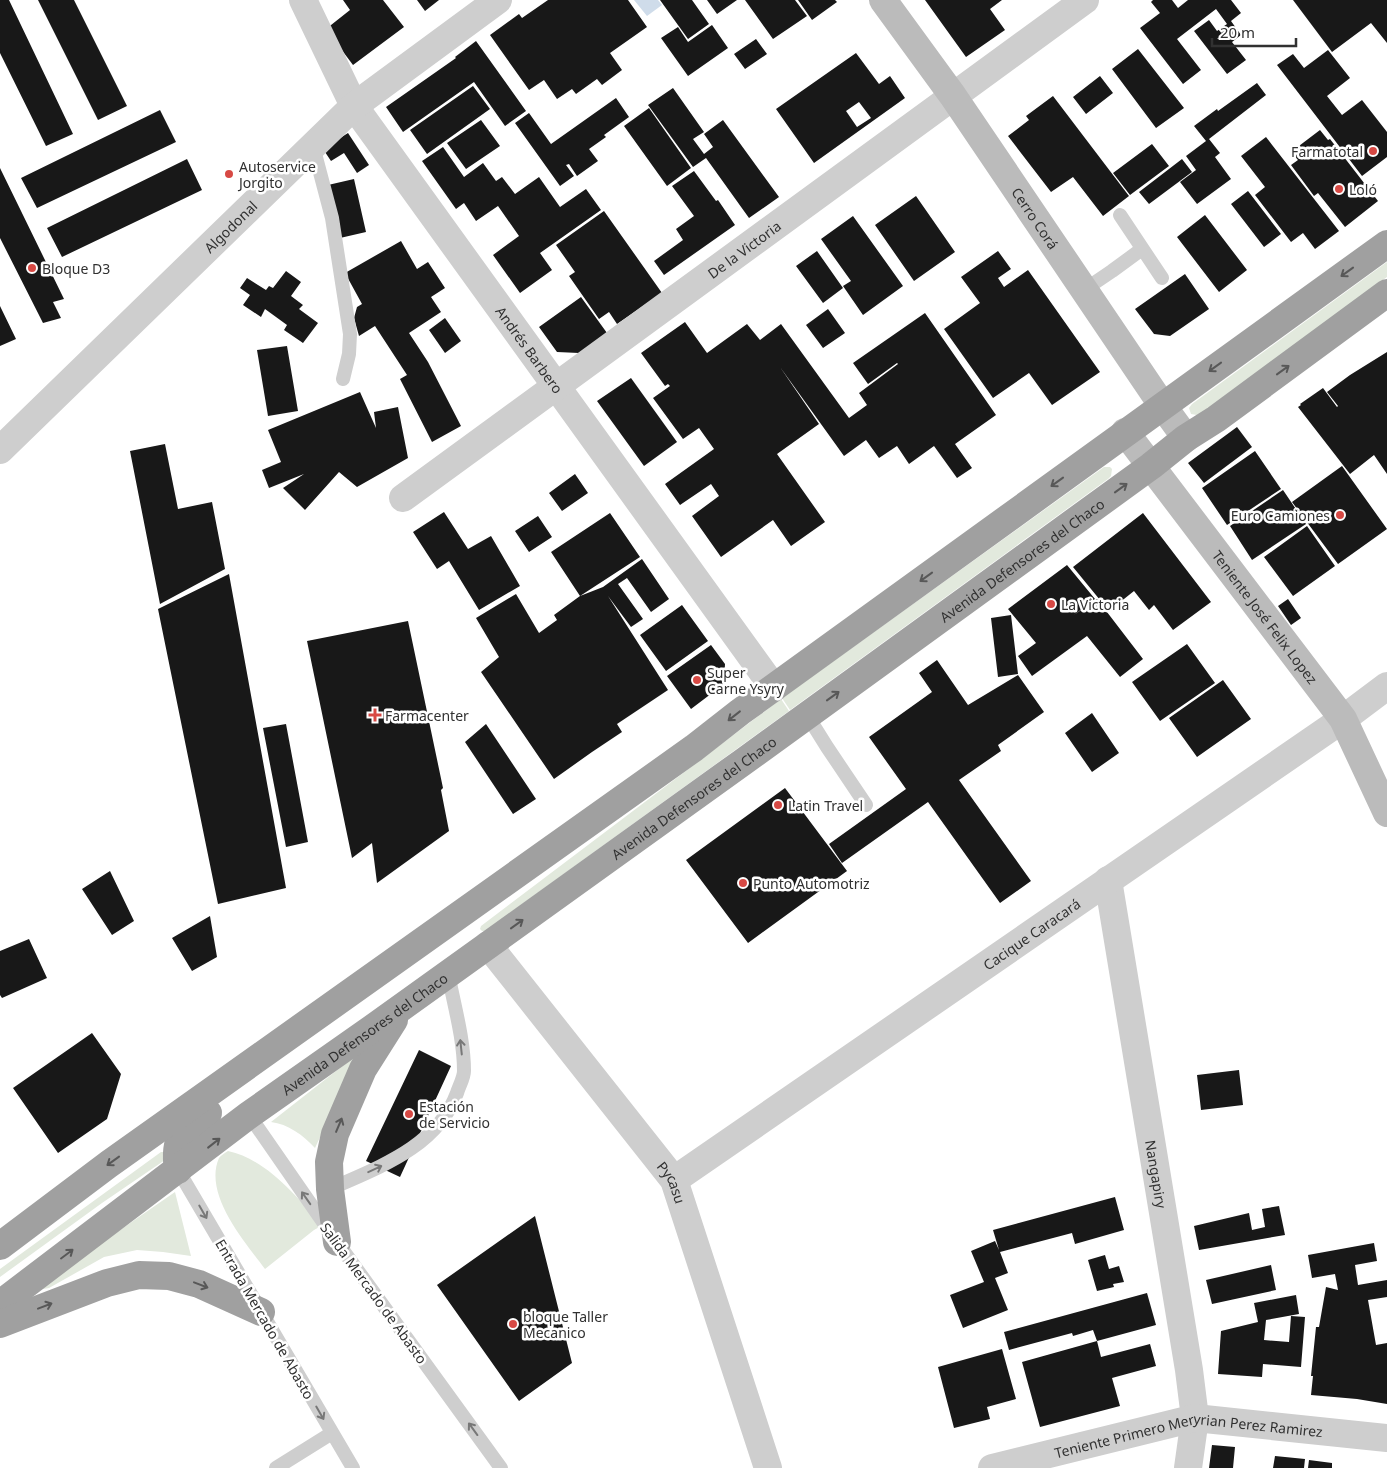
<svg xmlns="http://www.w3.org/2000/svg" width="1387" height="1468" viewBox="0 0 1387 1468" font-family="'Noto Sans',sans-serif">
<rect width="100%" height="100%" fill="#fff"/>
<path fill="#e2e9dd" d="M1387,262V277L1200,414L1197,415L1191,414L1189,408L1192,404Z
M1104,467H1110L1112,469L1111,476L1108,479L790,710L782,698Z
M781,699L789,711L485,931H482L480,929L481,926Z
M359,1053L315,1148C303,1135 288,1124 271,1122Z
M228,1151C268,1160 295,1196 323,1225L314,1230L265,1269C245,1242 203,1194 219,1158C221,1155 225,1153 228,1151Z
M161,1152H164L165,1160L102,1203L0,1277V1269Z
M175,1192L191,1256L163,1252L137,1250L104,1257L49,1288L32,1291Z"/>
<path fill="#cfdcea" d="M634,0H658L662,5L647,16Z"/>
<path fill="#181818" fill-rule="evenodd" d="M0,0H9L73,134L46,146L0,53Z
M38,0H74L127,106L98,120Z
M343,0H383L404,27L353,65L326,29L350,10Z
M417,0H439L425,11Z
M548,0H628L647,27L610,53L622,70L602,85L597,79L576,94L572,89L557,99L544,80L529,90L490,35L519,14L522,18Z
M660,0H692L709,24L688,39Z
M707,0H737L717,14Z
M745,0H795L807,16L773,39Z
M798,0H835L837,2L812,20Z
M925,0H1002L990,9L1005,30L966,57Z
M1153,0H1172L1178,8L1188,0H1231L1241,13L1231,21L1241,35L1232,42L1246,60L1227,74L1194,31L1209,20L1217,31L1227,24L1216,9L1177,39L1201,70L1183,84L1140,28L1160,13L1151,2Z
M1293,0H1387V43L1371,23L1332,52Z
M712,25L728,48L688,76L661,38L678,27L688,42Z
M756,39L767,54L745,69L734,54Z
M476,41L526,111L505,126L474,82L403,132L386,107L456,58L455,57Z
M1138,49L1184,108L1156,128L1112,69Z
M1328,50L1350,78L1327,96L1342,115L1362,100L1387,132V157L1362,176L1277,65L1293,54L1304,68Z
M856,53L879,84L890,76L905,98L814,163L776,109ZM859,102L871,118L857,127L846,111Z
M1100,76L1113,93L1086,114L1073,97Z
M1257,83L1266,95L1209,139L1220,153L1215,157L1231,179L1197,204L1180,182L1196,170L1186,156L1206,141L1194,126L1217,109L1218,111Z
M473,86L490,109L427,154L410,130Z
M673,88L704,132L693,139L704,154L713,147L704,134L723,120L779,197L749,218L706,158L693,167L648,105Z
M1053,96L1129,196L1103,216L1073,177L1051,192L1008,136L1029,120L1026,116Z
M616,98L629,117L604,135L606,137L589,149L598,161L577,176L569,164L566,165L574,176L560,186L515,123L529,113L551,144Z
M649,108L691,168L667,186L624,126Z
M160,110L176,142L37,208L21,178Z
M481,120L500,146L466,169L447,143Z
M1320,130L1328,140L1330,139L1378,201L1345,227L1318,193L1314,196L1291,165L1298,160L1291,152Z
M348,133L369,165L357,173L344,153L331,161L323,149Z
M1266,137L1339,231L1315,249L1303,233L1291,242L1255,195L1265,187L1241,156Z
M1152,144L1169,166L1130,195L1113,173Z
M443,147L464,177L483,163L496,181L502,177L515,194L539,177L560,207L586,189L601,210L540,253L552,270L520,293L493,255L519,236L498,206L476,221L464,203L456,209L422,161Z
M187,159L202,190L62,257L47,228Z
M1182,159L1192,172L1149,204L1139,192Z
M0,168L64,299L53,302L61,318L43,323L0,238Z
M694,171L716,201L718,200L735,225L664,275L654,261L683,240L676,229L694,216L672,186Z
M354,179L366,232L340,238L328,185Z
M1248,191L1281,234L1264,247L1231,204Z
M916,196L955,252L914,281L875,225Z
M604,211L662,293L617,324L609,312L599,319L569,276L575,272L556,245Z
M1205,215L1247,270L1219,292L1177,237Z
M853,216L903,286L863,315L843,286L851,281L821,239Z
M401,241L417,269L428,262L445,288L431,297L441,312L409,333L428,362L461,426L432,442L400,379L407,375L375,326L359,336L354,318L357,307L362,304L345,273Z
M817,251L843,288L823,303L796,266Z
M998,251L1011,269L998,278L1004,287L1028,270L1100,372L1052,405L1029,373L993,398L944,329L980,303L961,277Z
M286,271L301,282L291,296L303,305L299,309L318,323L303,343L284,330L287,325L265,309L261,317L243,305L250,295L240,288L247,278L266,290L269,286L273,288Z
M1185,274L1209,309L1170,336L1154,334L1135,309Z
M581,297L607,333L579,353L557,352L539,327Z
M0,306L16,339L0,346Z
M828,309L845,333L823,348L806,325Z
M925,313L996,415L955,444L972,468L957,478L934,446L909,464L897,446L879,458L866,440L844,456L780,367L819,424L777,454L825,522L791,546L773,520L721,557L692,516L719,496L711,484L680,505L665,484L714,449L699,428L683,439L653,398L670,386L668,384L665,386L641,353L685,322L707,353L747,324L760,340L781,324L849,418L867,405L859,393L898,364L897,363L868,384L853,363Z
M445,318L461,341L445,353L429,330Z
M287,346L298,411L268,416L257,350Z
M1387,352V474L1374,455L1350,474L1298,407L1301,405L1300,404L1323,388L1337,407L1338,406L1327,392L1350,375Z
M631,378L677,442L644,466L597,401Z
M360,392L376,428L374,412L398,407L408,458L357,487L339,472L305,510L283,488L304,474L269,488L262,470L281,462L268,430Z
M1237,427L1252,447L1204,483L1188,463Z
M165,444L178,509L212,502L225,569L160,604L130,451Z
M1255,451L1281,489L1227,525L1202,488Z
M1342,466L1387,529L1338,564L1292,502Z
M575,474L588,493L562,511L549,493Z
M1283,490L1306,524L1252,560L1230,526Z
M444,512L468,549L491,536L520,586L479,610L449,561L437,569L413,532Z
M610,513L640,557L580,596L603,587L642,559L669,599L651,612L627,578L618,584L643,619L631,627L608,596L668,690L617,724L622,732L592,752L554,779L481,672L499,657L476,618L516,594L539,633L557,620L554,615L580,596L551,552Z
M1143,513L1211,602L1173,630L1154,605L1149,610L1134,591L1109,611L1073,567Z
M538,516L552,537L529,552L515,531Z
M1307,526L1335,566L1293,596L1264,557Z
M1067,565L1095,599L1074,615L1097,599L1143,659L1120,677L1087,636L1032,676L1018,656L1036,643L1008,609Z
M229,574L286,888L218,904L158,609Z
M1288,599L1301,618L1291,625L1278,606Z
M682,605L708,641L666,671L640,635Z
M1011,615L1018,674L998,677L991,618Z
M408,621L443,788L441,790L449,831L377,883L372,843L352,858L307,641Z
M1187,644L1215,683L1160,721L1132,682Z
M711,645L725,664L724,684L691,709L667,676Z
M937,660L968,705L1018,675L1044,712L998,745L1001,751L959,780L1031,881L1000,903L928,802L842,863L829,844L906,789L869,737L932,692L919,673Z
M1223,680L1251,719L1197,757L1169,718Z
M1092,713L1119,753L1092,772L1065,733Z
M286,724L308,842L286,847L263,728Z
M486,724L536,799L513,814L465,742Z
M785,788L847,871L748,943L686,860Z
M110,871L134,921L112,935L82,889Z
M210,916L217,957L192,971L172,938Z
M29,939L47,978L2,998L0,995V951Z
M92,1033L121,1074L107,1119L58,1153L13,1088Z
M419,1050L451,1066L400,1177L366,1161Z
M1239,1070L1243,1105L1201,1110L1197,1075Z
M1115,1197L1124,1230L1075,1244L1072,1233L1000,1252L1008,1273L995,1278L1008,1310L963,1328L950,1295L984,1282L971,1251L995,1241L999,1250L993,1230Z
M1279,1206L1285,1235L1199,1250L1194,1226L1249,1213L1252,1230L1265,1227L1262,1209Z
M535,1216L572,1363L519,1401L437,1285Z
M1374,1243L1377,1261L1355,1265L1358,1285L1387,1280V1297L1368,1300L1376,1345L1387,1343V1404L1357,1399L1311,1395L1313,1376H1311L1316,1327H1319L1326,1287L1338,1290L1335,1274L1312,1278L1308,1255Z
M1105,1255L1109,1269L1119,1266L1124,1282L1113,1284L1114,1287L1097,1291L1088,1260Z
M1271,1265L1276,1290L1212,1304L1206,1280Z
M1147,1293L1156,1325L1097,1341L1093,1330L1073,1336L1072,1333L1009,1350L1004,1332Z
M1296,1295L1299,1314L1266,1320L1264,1340L1289,1342L1291,1316L1305,1317L1301,1367L1263,1364L1262,1377L1218,1374L1221,1331L1258,1322L1254,1303Z
M1097,1341L1101,1357L1150,1344L1156,1366L1112,1378L1120,1406L1040,1427L1022,1362Z
M1002,1349L1016,1399L987,1407L990,1419L954,1428L938,1367Z
M1212,1445L1235,1447L1233,1468H1209Z
M1275,1456L1305,1459L1304,1468H1273Z
M1309,1460L1332,1463V1468H1308Z"/>
<g fill="none" stroke-linecap="round" stroke-linejoin="round">
<path stroke="#cecece" stroke-width="14" d="M313,146L332,218L350,334L349,354L343,379
M1120,215L1162,278
M1084,290L1112,271L1142,249
M807,715L827,747L866,805
M249,1115L337,1242L501,1468
M178,1170L353,1468
M330,1189C379,1167 437,1147 457,1093C459,1086 464,1078 464,1071C464,1039 454,1005 448,973
M276,1468L332,1433"/>
<g stroke="#cecece" stroke-width="28">
<path id="s1" d="M303,0L354,106L774,688"/>
<path id="s2" d="M0,450L354,106L498,0"/>
<path id="s3" d="M403,498L1085,0"/>
<path id="s4" d="M1108,880L1189,1370L1195,1418L1188,1468"/>
<path id="s5" d="M488,945L674,1180L768,1468"/>
<path id="s6" d="M674,1180L1343,719"/>
<path id="s7" d="M992,1468L1195,1418L1387,1438"/>
</g>
<path stroke="#cecece" stroke-width="28" d="M1343,719L1387,686"/>
<g stroke="#bbb" stroke-width="28">
<path id="s8" d="M883,0L953,96L1162,405L1186,438"/>
<path id="s9" d="M1125,432L1343,719L1387,813"/>
</g>
<g stroke="#a0a0a0" stroke-width="28">
<path d="M178,1170C173,1137 183,1131 208,1113"/>
<path d="M337,1242L330,1189L329,1162L335,1134L363,1069L394,1020"/>
<path d="M0,1246L109,1164L694,748L740,712L1387,244"/>
<path id="s10" d="M0,1304L249,1115L377,1025L743,762L1151,466L1186,438L1216,419L1387,293"/>
<path d="M0,1324L107,1283L139,1275L169,1276L199,1284L261,1312"/>
</g>
</g>
<defs><path id="oneway-shaft" d="M-6 0H5M1.5-3L5.5 0L1.5 3" fill="none" stroke-width="1.6" stroke-linecap="round" stroke-linejoin="round" transform="scale(1.25)"/></defs>
<g stroke="#585858">
<use href="#oneway-shaft" transform="translate(1347 272) rotate(144)"/>
<use href="#oneway-shaft" transform="translate(1215 367) rotate(144)"/>
<use href="#oneway-shaft" transform="translate(1283 370) rotate(-36)"/>
<use href="#oneway-shaft" transform="translate(1057 482) rotate(144)"/>
<use href="#oneway-shaft" transform="translate(1121 488) rotate(-36)"/>
<use href="#oneway-shaft" transform="translate(926 577) rotate(144)"/>
<use href="#oneway-shaft" transform="translate(833 696) rotate(-36)"/>
<use href="#oneway-shaft" transform="translate(734 716) rotate(142)"/>
<use href="#oneway-shaft" transform="translate(517 924) rotate(-36)"/>
<use href="#oneway-shaft" transform="translate(339 1125) rotate(-67)"/>
<use href="#oneway-shaft" transform="translate(214 1143) rotate(-38)"/>
<use href="#oneway-shaft" transform="translate(113 1161) rotate(144)"/>
<use href="#oneway-shaft" transform="translate(67 1254) rotate(-37)"/>
<use href="#oneway-shaft" transform="translate(201 1285) rotate(21)"/>
<use href="#oneway-shaft" transform="translate(45 1306) rotate(-21)"/>
</g>
<g stroke="#787878">
<use href="#oneway-shaft" transform="translate(461 1047) rotate(-96)"/>
<use href="#oneway-shaft" transform="translate(375 1169) rotate(-25)"/>
<use href="#oneway-shaft" transform="translate(306 1198) rotate(-125)"/>
<use href="#oneway-shaft" transform="translate(203 1212) rotate(60)"/>
<use href="#oneway-shaft" transform="translate(320 1413) rotate(60)"/>
<use href="#oneway-shaft" transform="translate(473 1429) rotate(-126)"/>
</g>
<g fill="#d74944" stroke="#fff" stroke-width="2">
<circle cx="1373" cy="151" r="5"/>
<circle cx="229" cy="174" r="5"/>
<circle cx="1339" cy="189" r="5"/>
<circle cx="32" cy="268" r="5"/>
<circle cx="1340" cy="515" r="5"/>
<circle cx="1051" cy="604" r="5"/>
<circle cx="697" cy="680" r="5"/>
<path d="M372.5 707.5h5v5h5v5h-5v5h-5v-5h-5v-5h5z"/>
<circle cx="778" cy="805" r="5"/>
<circle cx="743" cy="883" r="5"/>
<circle cx="409" cy="1114" r="5"/>
<circle cx="513" cy="1324" r="5"/>
</g>
<g text-anchor="middle" dominant-baseline="central" stroke-width="5" stroke-linejoin="round" paint-order="stroke">
<g font-size="14" fill="#313131" stroke="#fff" text-anchor="start">
<text x="1363" y="151" text-anchor="end">Farmatotal</text>
<text x="239" y="166">Autoservice<tspan x="239" dy="16">Jorgito</tspan></text>
<text x="1349" y="189">Loló</text>
<text x="42" y="268">Bloque D3</text>
<text x="1330" y="515" text-anchor="end">Euro Camiones</text>
<text x="1061" y="604">La Victoria</text>
<text x="707" y="672">Super<tspan x="707" dy="16">Carne Ysyry</tspan></text>
<text x="385" y="715">Farmacenter</text>
<text x="788" y="805">Latin Travel</text>
<text x="753" y="883">Punto Automotriz</text>
<text x="419" y="1106">Estación<tspan x="419" dy="16">de Servicio</tspan></text>
<text x="523" y="1316">bloque Taller<tspan x="523" dy="16">Mecanico</tspan></text>
</g>
<g font-size="14" fill="#313131" stroke="#fff">
<text stroke="none"><textPath href="#s8" startOffset="266">Cerro Corá</textPath></text>
<text stroke="none"><textPath href="#s2" startOffset="321">Algodonal</textPath></text>
<text stroke="none"><textPath href="#s3" startOffset="422">De la Victoria</textPath></text>
<text stroke="none"><textPath href="#s1" startOffset="418">Andrés Barbero</textPath></text>
<text stroke="none"><textPath href="#s10" startOffset="1264">Avenida Defensores del Chaco</textPath></text>
<text stroke="none"><textPath href="#s9" startOffset="232">Teniente José Felix Lopez</textPath></text>
<text stroke="none"><textPath href="#s10" startOffset="859">Avenida Defensores del Chaco</textPath></text>
<text stroke="none"><textPath href="#s6" startOffset="434">Cacique Caracará</textPath></text>
<text stroke="none"><textPath href="#s10" startOffset="454">Avenida Defensores del Chaco</textPath></text>
<text stroke="none"><textPath href="#s4" startOffset="298">Nangapiry</textPath></text>
<text stroke="none"><textPath href="#s5" startOffset="301">Pycasu</textPath></text>
<text transform="translate(374 1293) rotate(54)">Salida Mercado de Abasto</text>
<text transform="translate(265 1319) rotate(60)">Entrada Mercado de Abasto</text>
<text stroke="none"><textPath href="#s7" startOffset="201">Teniente Primero Meryrian Perez Ramirez</textPath></text>
</g>
</g>
<path d="M1212 38v8h84v-8" fill="none" stroke="#313131" stroke-width="2.5"/>
<text x="1220" y="38" font-size="15" fill="#313131" stroke="#ffffff" stroke-width="4" paint-order="stroke">20 m</text>
</svg>
